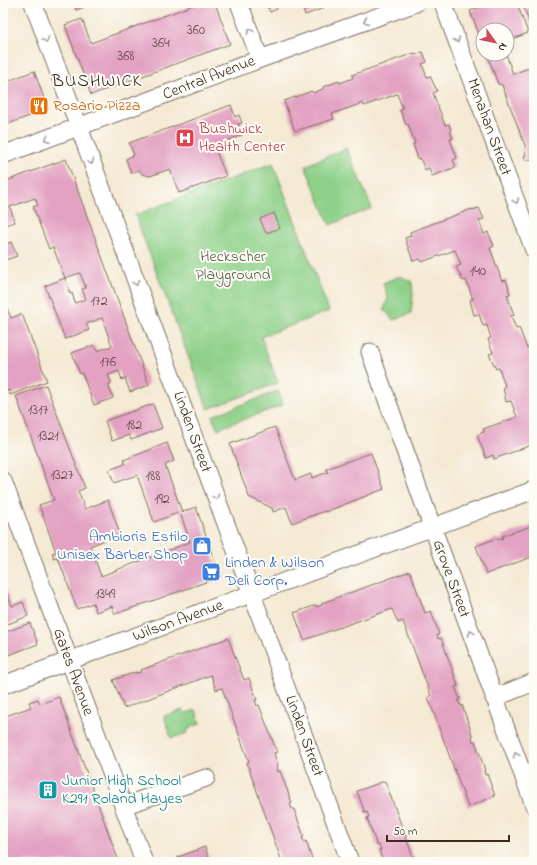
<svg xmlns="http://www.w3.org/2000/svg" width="537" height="865" viewBox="0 0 537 865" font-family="'Indie Flower',sans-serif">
<rect width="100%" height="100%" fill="#fdfcf7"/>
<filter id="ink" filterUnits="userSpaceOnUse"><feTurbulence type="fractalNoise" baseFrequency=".025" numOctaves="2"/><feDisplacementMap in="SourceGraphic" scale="8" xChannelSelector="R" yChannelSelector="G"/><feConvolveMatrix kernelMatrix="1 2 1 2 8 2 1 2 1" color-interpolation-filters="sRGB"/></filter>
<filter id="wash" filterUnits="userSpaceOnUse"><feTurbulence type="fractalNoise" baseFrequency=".012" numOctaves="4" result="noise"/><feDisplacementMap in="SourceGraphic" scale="16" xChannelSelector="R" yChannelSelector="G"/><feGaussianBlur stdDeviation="0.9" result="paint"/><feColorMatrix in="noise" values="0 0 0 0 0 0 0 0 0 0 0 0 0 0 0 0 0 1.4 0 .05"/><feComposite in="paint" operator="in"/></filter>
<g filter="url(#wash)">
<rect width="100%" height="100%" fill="#f4e9d3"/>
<path fill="#8dd088" stroke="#647d53" d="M346,148L372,208L330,225L305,166Z
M273,163L329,311L261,337L278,383L208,409L135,215Z
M400,276L412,282L413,295L411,313L393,320L384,309L388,298L383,283Z
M278,391L283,405L217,429L212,416Z
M183,710L186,713L196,710L200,724L190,727V729L187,730L188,733L171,738L164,716Z"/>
<g id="blocks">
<path fill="#e3a2c2" d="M74,3H95L76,10Z
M195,3H215L230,44L91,95L65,25L82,19L91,43L196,4Z
M266,3H283L276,6L277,9L270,12Z
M301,3H322L324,8L305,15Z
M490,3H517L528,33L507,41V30H483V44L470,11Z
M522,3H534V34Z
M423,52L427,62L422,64L427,77L430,76L437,91L433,93L445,125L449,124L451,131H450L453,138L450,139L457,158L453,160L456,167L432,176L429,168L425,170L420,158L418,159L413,144L415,143L408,124L406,125L400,110L403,109L397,94L364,106L363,103L332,114L334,119L295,131L284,101L312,91L313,93L323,89V87L339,81L340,83L353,78L352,75L414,53L415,55Z
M487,54H506L513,74L534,66V158L526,161L524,156L526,155L524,149L526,148L502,85L498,84Z
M34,71L48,109L3,126V83Z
M231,105L235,117L239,115L242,123L238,124L242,135L214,146L226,176L179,193L170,169L150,176L142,174L139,170L131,173L126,159L134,155L129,143Z
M66,159L149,385L130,392L125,378L122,380L119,371L108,375L111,383L108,385L113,398L94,405L82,373L80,374L72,353L94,345L97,351L112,346L102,318L86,324L89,330L65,339L45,286L65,278L70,294L72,293L75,303L86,299L82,289L86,288L80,273L65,278L53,247L49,249L33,207L38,205L35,198L10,207L15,222L5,225L3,224V182Z
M479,208L484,219L479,220L484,234L488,232L494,246L490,248L502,281L506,280L509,288H508L510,294L507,295L514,315L511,316L516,329L519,328L527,348L530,346L534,354V362L532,363L534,367V444L494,459L493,455L486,458L477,435L484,432L483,429L517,417L511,401L506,402L503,387L505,386L499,368L496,369L489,354L493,353L488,339L491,338L487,325L483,326L479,314L474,315L470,300L473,299L466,280L463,281L456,267L461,265L455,250L422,262L420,259L413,261L405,238L411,236L410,232L472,209V210Z
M274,213L280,228L266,233L260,219Z
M11,242L17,256L3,261V245Z
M4,301L11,318L22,314L47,381L10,395L9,390L6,391L3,383V302Z
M46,385L85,488L78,491L85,509L108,500L120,534L90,546L101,576L190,542L180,512L154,522L137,475L114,483L109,470L125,464L124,460L167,443L174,461L165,465L182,512L196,507L220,577L115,614L112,606L96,612L93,603L77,609L58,558L54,559L52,553L56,552L39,505L54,500L16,396Z
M153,404L162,428L131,440L129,435L112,441L105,421Z
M275,427L295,480L311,474L312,478L328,472L326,469L371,453L384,489L325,512V511L292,523L286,507L273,512L272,508L249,497L230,444Z
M534,525V556L486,574L476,546L497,538L498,540L503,538L502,536Z
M410,571L425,613L431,611L439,634L437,635L438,639L441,638L458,686L455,687L460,699L458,700L460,705H462L473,737H472L473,742L475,741L485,770H484L485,775L487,774L495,796L468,807L428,697L431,696L403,621L398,623L392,609L304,640L294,613L316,605L317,607L322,605V603Z
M3,583L12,606L23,602L28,616L3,626Z
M30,623L38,644L3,657V633Z
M228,638L244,680L249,678L257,700H255L257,706L259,705L277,752L274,753L278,766L277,767L278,772L280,771L292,803L290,804L292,809H294L304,837H302L304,842L306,841L313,862H282L247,763L249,762L222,688L216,690L211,675L124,708L113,680L136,672V673L142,672L141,670Z
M59,697L119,862H3V717L31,707L29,702L38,699L40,704Z
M385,781L415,862H383L379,850H381L379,845L377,846L367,818L369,817L367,812L365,813L357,791Z
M205,847L210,862H179L178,857Z"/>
</g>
</g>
<g filter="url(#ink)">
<use href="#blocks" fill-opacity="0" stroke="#7c6d5d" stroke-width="1"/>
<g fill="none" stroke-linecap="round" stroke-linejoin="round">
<g stroke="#7c6d5d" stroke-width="19">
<path id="minor" d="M33,3L245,575L350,862
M239,3L260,59
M443,3L534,250
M3,155L260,59L416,3
M370,352L425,507L534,805
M3,481L144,862
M3,685L534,490
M494,698L534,682
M123,806L206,778"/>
</g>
<use href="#minor" stroke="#fff" stroke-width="17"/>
</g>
<defs><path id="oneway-chevron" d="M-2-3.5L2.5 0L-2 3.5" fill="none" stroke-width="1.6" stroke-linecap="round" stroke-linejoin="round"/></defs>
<g stroke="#a79f9a">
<use href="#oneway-chevron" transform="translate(366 21) rotate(160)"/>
<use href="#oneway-chevron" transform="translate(250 31) rotate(-110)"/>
<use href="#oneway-chevron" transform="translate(46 40) rotate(70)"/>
<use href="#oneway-chevron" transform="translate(457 40) rotate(70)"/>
<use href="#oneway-chevron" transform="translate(47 139) rotate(160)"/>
<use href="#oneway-chevron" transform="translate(91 162) rotate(70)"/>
<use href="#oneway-chevron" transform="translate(516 201) rotate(70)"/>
<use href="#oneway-chevron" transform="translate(136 283) rotate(70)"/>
<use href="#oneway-chevron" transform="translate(216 497) rotate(70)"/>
<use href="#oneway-chevron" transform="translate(471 633) rotate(-110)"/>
<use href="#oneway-chevron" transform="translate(516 755) rotate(-110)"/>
</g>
</g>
<defs>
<g id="restaurant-square" transform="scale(1)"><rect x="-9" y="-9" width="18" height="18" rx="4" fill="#e8710a" stroke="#fdfcf7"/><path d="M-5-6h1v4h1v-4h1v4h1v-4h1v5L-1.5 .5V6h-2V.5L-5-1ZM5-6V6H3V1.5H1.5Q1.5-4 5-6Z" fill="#fff"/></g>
<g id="hospital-square" transform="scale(1)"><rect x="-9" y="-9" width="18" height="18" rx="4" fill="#e0444e" stroke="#fdfcf7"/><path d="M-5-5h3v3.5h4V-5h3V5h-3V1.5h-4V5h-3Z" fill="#fff"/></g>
<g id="shop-square" transform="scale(1)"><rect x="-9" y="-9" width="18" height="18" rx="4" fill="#3f7fe0" stroke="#fdfcf7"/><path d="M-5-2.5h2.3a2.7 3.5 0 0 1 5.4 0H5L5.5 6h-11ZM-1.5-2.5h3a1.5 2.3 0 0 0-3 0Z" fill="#fff"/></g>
<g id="supermarket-square" transform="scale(1)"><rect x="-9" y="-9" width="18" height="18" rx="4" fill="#3f7fe0" stroke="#fdfcf7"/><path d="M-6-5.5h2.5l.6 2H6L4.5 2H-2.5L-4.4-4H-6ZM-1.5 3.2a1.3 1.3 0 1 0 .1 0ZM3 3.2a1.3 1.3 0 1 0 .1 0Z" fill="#fff"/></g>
<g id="building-square" transform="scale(1)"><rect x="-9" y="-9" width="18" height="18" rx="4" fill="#0f9aa8" stroke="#fdfcf7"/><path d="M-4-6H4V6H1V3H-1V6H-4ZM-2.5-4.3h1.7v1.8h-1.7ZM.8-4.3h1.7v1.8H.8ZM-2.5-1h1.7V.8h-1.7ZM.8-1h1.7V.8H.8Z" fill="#fff"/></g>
</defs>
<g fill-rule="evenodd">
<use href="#restaurant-square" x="39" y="106"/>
<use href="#hospital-square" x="185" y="138"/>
<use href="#shop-square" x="202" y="546"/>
<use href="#supermarket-square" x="211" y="572"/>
<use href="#building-square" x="48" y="790"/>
</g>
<g text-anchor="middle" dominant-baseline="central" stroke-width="4" stroke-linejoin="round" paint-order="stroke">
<g font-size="14" fill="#654847">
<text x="196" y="30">360</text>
<text x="161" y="43">364</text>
<text x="126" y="56">368</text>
<text x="478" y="271">140</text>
<text x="99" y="301">172</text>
<text x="108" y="362">176</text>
<text x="38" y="410">1317</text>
<text x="134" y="425">182</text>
<text x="48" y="436">1321</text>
<text x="62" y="475">1327</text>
<text x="153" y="476">188</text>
<text x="162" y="499">192</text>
<text x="105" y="594">1349</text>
</g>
<g font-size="16" fill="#3b2a1e" stroke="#fdfcf7">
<text transform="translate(209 78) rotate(-21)">Central Avenue</text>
<text transform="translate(489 127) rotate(70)">Menahan Street</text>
<text transform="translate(192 432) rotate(70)">Linden Street</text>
<text transform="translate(451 579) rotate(70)">Grove Street</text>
<text transform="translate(178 621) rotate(-20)">Wilson Avenue</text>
<text transform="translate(73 672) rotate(70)">Gates Avenue</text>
<text transform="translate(304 736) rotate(70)">Linden Street</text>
</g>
<g font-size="16" fill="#c56008" stroke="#fdfcf7" text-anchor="start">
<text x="53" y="106">Rosario Pizza</text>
</g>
<g font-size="16" fill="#be3a42" stroke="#fdfcf7" text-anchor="start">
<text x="199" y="129">Bushwick<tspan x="199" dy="18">Health Center</tspan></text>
</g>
<g font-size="16" fill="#545c3e" stroke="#fdfcf7">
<text x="233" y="257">Heckscher<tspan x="233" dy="18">Playground</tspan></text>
</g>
<g font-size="16" fill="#366cbe" stroke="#fdfcf7" text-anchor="end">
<text x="188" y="537">Ambioris Estilo<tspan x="188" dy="18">Unisex Barber Shop</tspan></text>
<text x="225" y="563" text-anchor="start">Linden &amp; Wilson<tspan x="225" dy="18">Deli Corp.</tspan></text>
</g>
<g font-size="16" fill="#0d838f" stroke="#fdfcf7" text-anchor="start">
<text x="62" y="781">Junior High School<tspan x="62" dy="18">K291 Roland Hayes</tspan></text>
</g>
<g font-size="18" letter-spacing="1" fill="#3b2a1e" stroke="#fdfcf7">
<text x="97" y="82">BUSHWICK</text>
</g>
</g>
<rect width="537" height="865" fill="none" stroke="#fdfcf7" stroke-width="16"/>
<g transform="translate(495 42) rotate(123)"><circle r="19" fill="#fdfcf7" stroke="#afa8a0"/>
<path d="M0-3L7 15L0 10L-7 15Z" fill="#d1495b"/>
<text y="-6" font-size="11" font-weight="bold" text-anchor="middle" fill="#3b2a1e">N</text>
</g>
<path d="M387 835v6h122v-6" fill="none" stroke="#3b2a1e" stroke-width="2"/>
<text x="393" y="835" font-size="12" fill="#3b2a1e" stroke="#fdfcf7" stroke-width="3" paint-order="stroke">50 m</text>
</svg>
